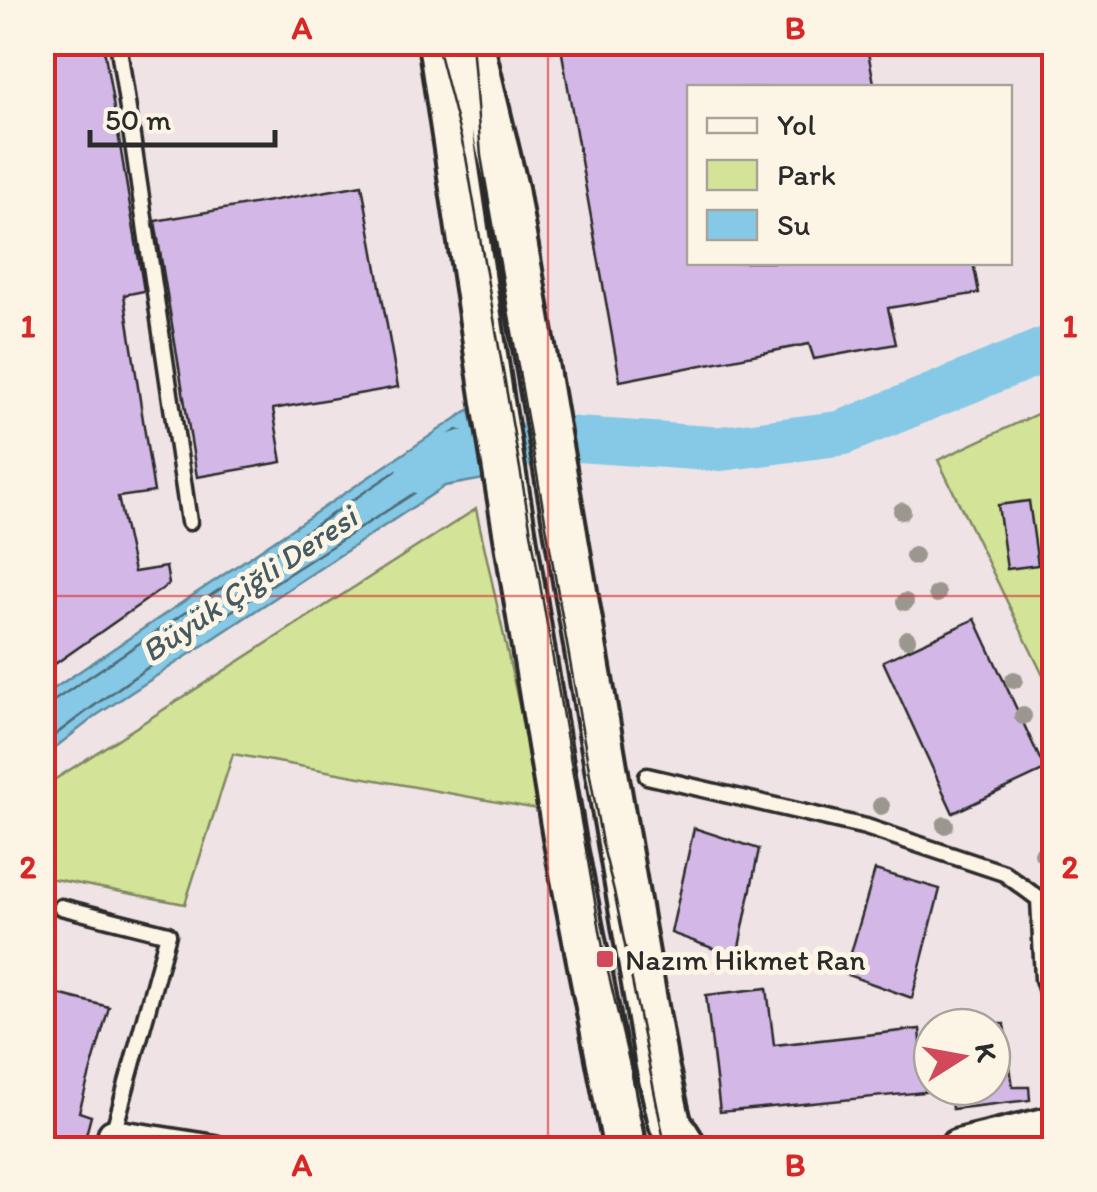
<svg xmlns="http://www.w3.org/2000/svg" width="1097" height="1192" viewBox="0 0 1097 1192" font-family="Itim,sans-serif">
<rect width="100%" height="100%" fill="#f0e3e6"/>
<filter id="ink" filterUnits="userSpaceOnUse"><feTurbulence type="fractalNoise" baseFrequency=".01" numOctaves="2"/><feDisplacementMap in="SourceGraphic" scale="20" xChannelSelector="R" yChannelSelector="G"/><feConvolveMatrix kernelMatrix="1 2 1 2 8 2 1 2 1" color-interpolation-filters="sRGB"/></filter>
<g filter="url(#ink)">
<path fill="#d3e498" stroke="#7f8862" stroke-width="2.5" d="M1054,406V698L938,460Z
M476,509L542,810L233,754L185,904L43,877V787Z"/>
<path fill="#85c9e6" stroke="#618a9b" stroke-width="2.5" d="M470,409L484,479L445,486L97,715L43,757V696Z"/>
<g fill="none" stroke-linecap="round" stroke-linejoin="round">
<path stroke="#4f6a76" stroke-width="2.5" d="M42,704L52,702L457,430L463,432L469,471L439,477C306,564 168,647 42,745"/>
<path stroke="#85c9e6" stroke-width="45" d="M420,471L435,462L464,453L571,439L717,449L842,433L1054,346"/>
</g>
<path fill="#d3b8e7" stroke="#2b2b2b" stroke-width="2.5" d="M42,42H97L105,54L144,291L124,295L154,492L118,497L134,572L166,567L169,584L42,673Z
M560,42H866L875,88H690V262H973L979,293L888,308L896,344L814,359L809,344L620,381Z
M362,185L398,387L273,409L282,462L197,477L155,221Z
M1029,501L1038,565L1007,569L998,505Z
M975,619L1045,770L953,813L883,661Z
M694,828L759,849L737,957L671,933Z
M875,870L940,889L912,998L845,974Z
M767,988L774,1045L920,1029L925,1092L720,1112L706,995Z
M42,990L109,1007L79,1112L91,1116L82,1150H42Z
M992,1024H1004L1013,1087H1029L1030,1100L952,1109L949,1087H992Z"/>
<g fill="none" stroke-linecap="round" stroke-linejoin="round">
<g stroke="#2b2b2b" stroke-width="21">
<path id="lane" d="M118,42L189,522
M647,776L866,827L1004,873L1039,899
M1054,901L1039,899L1043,979L1054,1014
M61,907L168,934L113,1134"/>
</g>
<g stroke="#2b2b2b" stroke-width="35">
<path id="street" d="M110,1150L113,1134L214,1150"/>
</g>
<g stroke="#2b2b2b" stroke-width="48">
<path id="secondary" d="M439,42L493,402L564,837L625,1150
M472,42L507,189L657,1065L670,1123L687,1150
M959,1150L1054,1127"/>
</g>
<use href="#lane" stroke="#fcf5e5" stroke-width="14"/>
<use href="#street" stroke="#fcf5e5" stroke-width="28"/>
<use href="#secondary" stroke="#fcf5e5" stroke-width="40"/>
<path stroke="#2b2b2b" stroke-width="2.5" d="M436,42L466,157L605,959L650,1150
M472,42L481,156L602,843L614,891L666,1150"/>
</g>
<g fill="#9b978e">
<circle cx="902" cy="511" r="9"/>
<circle cx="914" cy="556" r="9"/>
<circle cx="937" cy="594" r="9"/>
<circle cx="905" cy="602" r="9"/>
<circle cx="907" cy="639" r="9"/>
<circle cx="1014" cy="680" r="9"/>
<circle cx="1023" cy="716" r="9"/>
<circle cx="881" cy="806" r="9"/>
<circle cx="945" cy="825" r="9"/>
<circle cx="1043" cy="854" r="9"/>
</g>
</g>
<path fill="none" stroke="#d62828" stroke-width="2.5" stroke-opacity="0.55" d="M548,42V1150M42,596H1054"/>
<rect fill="#d1495b" stroke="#fcf5e5" stroke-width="4" x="595" y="949" width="20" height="20" rx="5"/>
<g text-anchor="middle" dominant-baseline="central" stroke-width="10" stroke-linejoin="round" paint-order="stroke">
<g font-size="30" fill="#2b2b2b" stroke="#fcf5e5" text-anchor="start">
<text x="625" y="959">Nazım Hikmet Ran</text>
</g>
<g font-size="32" font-style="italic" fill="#465a63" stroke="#fcf5e5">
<text transform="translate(249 584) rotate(-34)">Büyük Çiğli Deresi</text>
</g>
</g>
<rect width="1097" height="1192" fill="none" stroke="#fcf5e5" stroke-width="110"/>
<rect x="687" y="85" width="325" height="180" fill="#fcf5e5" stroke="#a8a49b" stroke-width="2.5"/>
<rect x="707" y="118" width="50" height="15" fill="#fcf5e5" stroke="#a8a49b" stroke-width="2.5"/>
<text x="777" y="135" font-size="30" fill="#2b2b2b">Yol</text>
<rect x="707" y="160" width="50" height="30" fill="#d3e498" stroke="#a8a49b" stroke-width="2.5"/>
<text x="777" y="185" font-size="30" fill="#2b2b2b">Park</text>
<rect x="707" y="210" width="50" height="30" fill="#85c9e6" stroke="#a8a49b" stroke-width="2.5"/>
<text x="777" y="235" font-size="30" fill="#2b2b2b">Su</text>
<g transform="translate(962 1057) rotate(79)"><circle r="48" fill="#fcf5e5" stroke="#a8a49b" stroke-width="2.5"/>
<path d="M0-8L18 38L0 25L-18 38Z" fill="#d1495b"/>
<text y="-15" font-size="28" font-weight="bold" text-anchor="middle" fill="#2b2b2b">K</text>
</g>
<path d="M90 130v15h185v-15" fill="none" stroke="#2b2b2b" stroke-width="5"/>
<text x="105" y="130" font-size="30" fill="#2b2b2b" stroke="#fcf5e5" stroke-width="8" paint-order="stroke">50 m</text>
<rect x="55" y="55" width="987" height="1082" fill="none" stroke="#d62828" stroke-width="4"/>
<g font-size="32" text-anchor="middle" font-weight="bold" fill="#d62828">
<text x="302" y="39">A</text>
<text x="795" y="39">B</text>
<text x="28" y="337">1</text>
<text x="1070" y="337">1</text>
<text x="28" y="878">2</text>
<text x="1070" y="878">2</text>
<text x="302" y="1176">A</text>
<text x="795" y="1176">B</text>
</g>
</svg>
